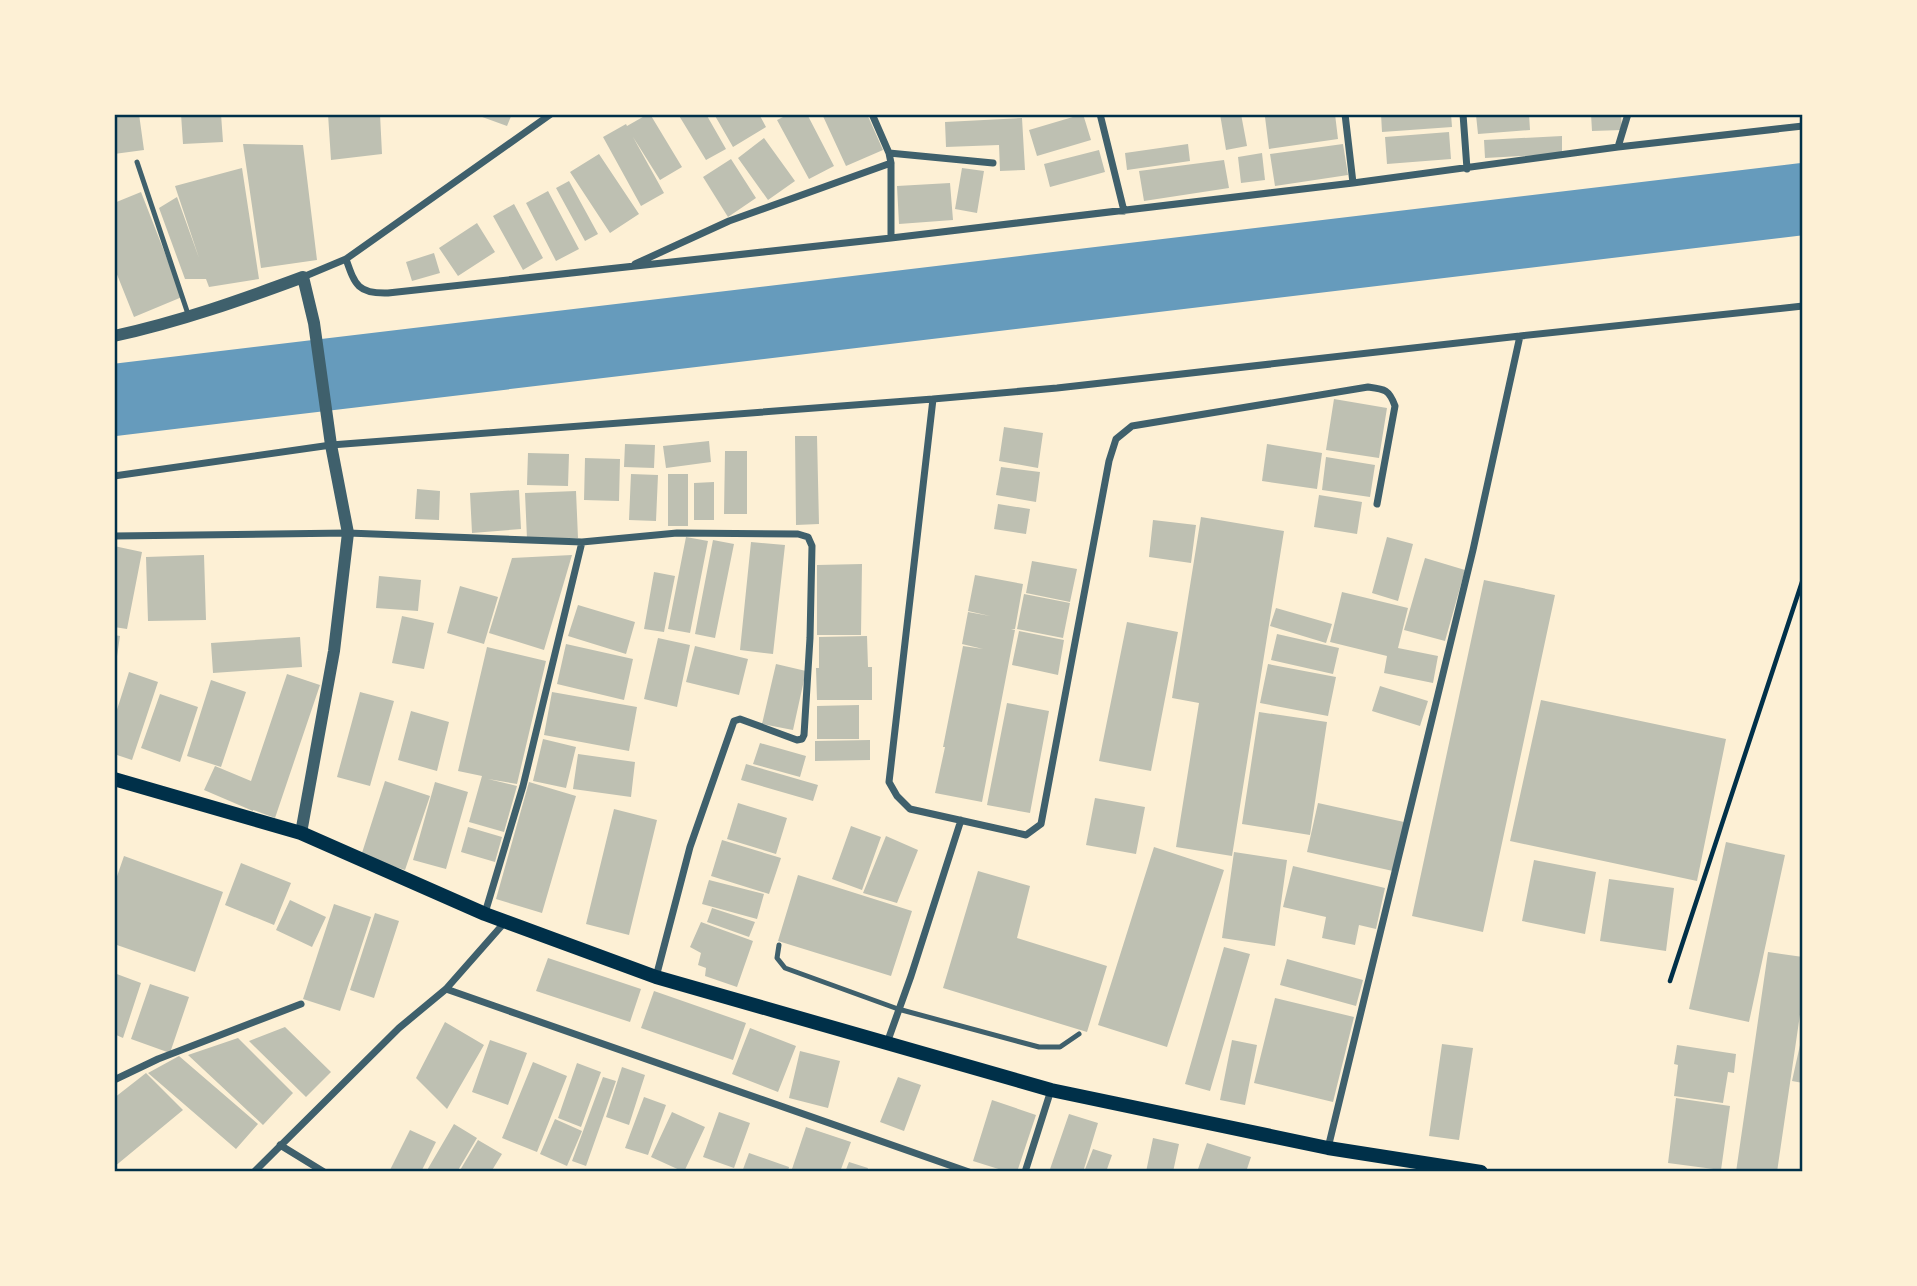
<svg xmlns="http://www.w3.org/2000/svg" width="1917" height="1286" viewBox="0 0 1917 1286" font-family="'Roboto Serif',serif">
<rect width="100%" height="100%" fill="#fdf0d5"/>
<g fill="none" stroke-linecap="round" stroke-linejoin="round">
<path stroke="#669bbc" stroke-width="72" d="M114,400L1803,199"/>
</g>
<path fill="#bec0b2" d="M114,114H139L144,150L114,154Z
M181,114H221L223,142L183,144Z
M328,114H380L382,154L331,160Z
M474,114H512L507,126Z
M648,114H650L682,167L660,180L633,137L664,193L641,206L603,137L626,124L627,126Z
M678,114H706L726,149L706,160Z
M714,114H759L766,127L733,147Z
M789,114H807L834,166L809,179L777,120Z
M822,114H867L883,150L846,166Z
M1083,114L1091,140L1037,156L1029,130Z
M1220,114H1241L1247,146L1226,150Z
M1289,114H1335L1338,139L1269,149L1265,117Z
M1381,114H1451L1452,127L1382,132Z
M1529,114L1530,130L1478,134L1476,115Z
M1591,114H1621L1622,130L1592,131Z
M1022,118L1025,170L1000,171L999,145L946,147L945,122Z
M1449,132L1451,159L1387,164L1385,137Z
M1562,136V154L1485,158L1484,140Z
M764,138L795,181L768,200L738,158Z
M243,144L303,145L317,260L261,268Z
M1188,144L1190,161L1127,170L1125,153Z
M1343,144L1348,175L1275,186L1270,154Z
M1099,150L1105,172L1050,187L1044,164Z
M1262,153L1265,180L1241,183L1238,157Z
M599,154L639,214L610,233L570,172Z
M731,159L756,198L728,217L703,177Z
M1224,160L1229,188L1144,201L1139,171Z
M242,168L259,279L209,287L206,279H185L159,208L177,197L199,258L175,186Z
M962,168L984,171L977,213L955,209Z
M569,181L598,234L585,241L556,188Z
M950,183L953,220L899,224L897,186Z
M548,191L579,249L556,261L526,203Z
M141,192L182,297L134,317L114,267V203Z
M514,204L543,258L523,270L493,216Z
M477,223L495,252L458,276L439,248Z
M434,253L440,273L412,281L406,262Z
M1334,399L1387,408L1379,458L1326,450Z
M1004,427L1043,433L1038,468L999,461Z
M795,436H817L819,524L796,525Z
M709,441L711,462L666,468L663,446Z
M625,444L655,445L654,468L624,467Z
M1267,444L1322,453L1317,489L1262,481Z
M725,451H747V514H724Z
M528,453L569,454L568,486L527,485Z
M1326,457L1375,465L1370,497L1322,490Z
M585,458L620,459L619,501L584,500Z
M1001,467L1040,472L1036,502L996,495Z
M631,474L658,475L656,521L629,520Z
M668,474H688V526H668Z
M714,482V520H694V483Z
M417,489L440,491L439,520L415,519Z
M519,490L521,529L472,533L470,493Z
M576,491L578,538L527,539L525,493Z
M1319,495L1362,502L1357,534L1314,527Z
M998,504L1030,509L1026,534L994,529Z
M1201,517L1284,531L1232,856L1176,847L1199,703L1172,698Z
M1153,520L1196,525L1191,563L1149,557Z
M686,537L708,541L690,633L668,629Z
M1387,537L1413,544L1398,601L1372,593Z
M713,540L734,544L715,638L695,634Z
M751,542L785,545L773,654L740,650Z
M114,546L142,552L127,629L114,627Z
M204,555L206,620L148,621L146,557Z
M572,555L544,650L489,633L512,558Z
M1425,558L1465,570L1445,641L1404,630Z
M1032,561L1077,569L1070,602L1026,593Z
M862,564L861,635H817V565Z
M654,572L675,576L664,632L644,629Z
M975,575L1023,584L1015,629H1011L1015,630L982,802L935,793L945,747H943L963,646L983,649L962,644L968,612L990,616L968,611Z
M379,576L421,580L418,611L376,608Z
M1484,580L1555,595L1483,932L1412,916Z
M460,586L498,597L484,644L447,633Z
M1342,592L1408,608L1398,648L1438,656L1433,683L1384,673L1387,656L1330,642Z
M1024,594L1070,603L1063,638L1017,629Z
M578,605L635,622L626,654L568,636Z
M1276,608L1332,624L1326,643L1270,626Z
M402,616L434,623L424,669L392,663Z
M1127,622L1178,632L1151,771L1099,761Z
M1019,631L1064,640L1058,675L1012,665Z
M1277,634L1339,648L1333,674L1271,660Z
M114,635L120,636L115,670L114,669Z
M867,636L868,667H872V700H817L816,668H819V637Z
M300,637L302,667L213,673L211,643Z
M658,638L690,645L677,707L644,699Z
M566,644L633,659L624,700L557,684Z
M695,646L748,659L739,695L686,682Z
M487,647L546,661L517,784L488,779L517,786L504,832L469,822L482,776L458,771Z
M776,664L806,671L793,730L762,724Z
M1268,664L1336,677L1328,716L1260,703Z
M129,672L158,682L132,760L114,754V719Z
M287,674L320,685L275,818L253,810V811L204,790L215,766L251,781Z
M211,680L246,692L221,767L187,756Z
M1380,686L1428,701L1420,726L1372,711Z
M360,692L394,701L370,786L337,777Z
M552,692L637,707L629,751L544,735Z
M160,694L198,707L180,762L141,748Z
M1541,700L1726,739L1697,881L1510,841Z
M1007,703L1049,711L1030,813L987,805Z
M859,705V739H817V706Z
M411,711L449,722L437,771L398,760Z
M1259,712L1327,722L1310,835L1242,824Z
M543,739L576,747L566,788L533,781Z
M870,740V760L815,761V741Z
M760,743L806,756L800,777L753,764Z
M578,754L635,762L631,797L573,789Z
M746,764L818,785L813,801L741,780Z
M385,781L430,796L405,870L361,856Z
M435,782L468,792L446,869L413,860Z
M529,782L576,796L542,913L496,899Z
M1095,798L1145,807L1136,854L1086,845Z
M738,803L787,818L776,854L727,839Z
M1318,803L1404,822L1393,871L1307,852Z
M614,809L657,820L629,935L586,924Z
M851,826L881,837L862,890L832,879Z
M468,827L502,837L495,862L461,852Z
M886,836L918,850L897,903L863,893Z
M722,840L781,858L769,894L711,876Z
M1726,842L1785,855L1749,1022L1689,1009Z
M1154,847L1224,870L1167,1047L1098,1025Z
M1234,852L1287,860L1275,946L1222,938Z
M124,856L223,892L195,972L114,944V885Z
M1534,860L1596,872L1585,934L1522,921Z
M241,863L291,883L274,925L225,905Z
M1293,866L1385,888L1376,929L1359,925L1355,945L1322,938L1326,917L1283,907Z
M978,871L1030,886L1017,938L1107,966L1087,1032L943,988Z
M798,875L912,911L891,976L778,941Z
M1609,879L1674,888L1666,951L1600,941Z
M709,880L764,894L757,919L702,904Z
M290,900L326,917L312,947L276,930Z
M334,904L371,917L340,1011L303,999Z
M712,908L755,922L749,937L707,922Z
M375,913L399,921L374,998L350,990Z
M701,922L753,941L737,987L705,976L706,968L698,965L701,953L690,947Z
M1224,947L1250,954L1210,1091L1185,1084Z
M1768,952L1803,957V994L1777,1172H1736Z
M548,958L641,989L630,1022L536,991Z
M1287,959L1363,980L1356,1006L1280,985Z
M114,973L141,983L123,1038L114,1034Z
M150,984L189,997L170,1053L131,1039Z
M654,991L746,1023L733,1060L641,1028Z
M1275,998L1354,1017L1333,1102L1254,1083Z
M445,1022L484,1045L447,1109L416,1078Z
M285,1027L331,1072L306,1097L249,1041Z
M750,1028L796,1046L778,1092L732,1074Z
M1802,1036H1803V1083L1792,1081Z
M238,1038L293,1093L263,1125L188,1055Z
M490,1040L527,1053L508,1105L472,1092Z
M1232,1040L1257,1045L1245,1105L1220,1100Z
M1442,1044L1473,1048L1459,1140L1429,1136Z
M1677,1045L1736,1054L1734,1073L1728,1072L1723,1103L1674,1096L1678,1065L1674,1064Z
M800,1051L840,1061L828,1108L789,1098Z
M179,1056L258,1124L236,1149L148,1073Z
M533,1062L567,1076L537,1152L502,1138Z
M577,1063L601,1072L581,1127L558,1118Z
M622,1067L645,1075L629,1125L606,1117Z
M146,1073L183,1110L114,1167V1098Z
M603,1077L616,1081L586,1166L572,1161Z
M898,1077L921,1085L904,1131L880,1122Z
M644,1097L666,1105L648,1155L625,1148Z
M1676,1098L1730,1106L1721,1170L1668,1163Z
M992,1100L1036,1115L1017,1172H1008L973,1161Z
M672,1112L705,1127L684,1172L651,1157Z
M719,1112L750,1123L734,1168L703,1157Z
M1069,1114L1098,1123L1083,1172H1049Z
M555,1119L582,1131L567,1166L540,1154Z
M454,1124L477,1138L457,1172H426Z
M806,1127L851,1142L840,1172H791Z
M410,1130L436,1142L421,1172H389Z
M1153,1138L1179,1144L1173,1172H1146Z
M478,1140L502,1154L491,1172H459Z
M1207,1143L1251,1157L1246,1172H1197Z
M1093,1149L1112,1155L1106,1172H1084Z
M749,1153L789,1167L788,1172H742Z
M849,1162L868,1168L867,1172H845Z"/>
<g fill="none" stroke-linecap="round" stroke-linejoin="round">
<path stroke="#003049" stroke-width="4.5" d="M1670,981L1803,579"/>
<path stroke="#3f606c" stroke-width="5" d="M137,162L189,317
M779,945L777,958L785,968L898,1009L1039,1047H1060L1079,1034"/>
<path stroke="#3f606c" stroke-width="7" d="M872,114L889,153L891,163V238
M1100,114L1124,211
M1345,114L1353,183
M1463,114L1467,169
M1618,147L1628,114
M889,153L993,163
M346,259C355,285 358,294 388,293L891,238L1353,183L1618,147L1803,126
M635,264L729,221L891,163
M303,277L346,259L551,114
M933,399L889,782L897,796L910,809L1026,835L1041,824L1109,461L1116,439L1132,426L1368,387C1384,389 1389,389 1395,406L1377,504
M114,476L331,445L933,399L1057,388L1520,336L1803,306
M114,536L348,533L582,542L677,533L798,534L808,537L812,546L810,638L804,735L802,739L797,740L740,719L734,721L690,847L656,977
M485,913L523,786L582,542
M446,989L969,1172
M887,1043L911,976L961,820
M114,1080L158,1059L301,1004
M280,1145L324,1172
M1328,1148L1473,550L1520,336
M254,1172L399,1028L446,989L505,922
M1025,1172L1051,1090"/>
<path stroke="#3f606c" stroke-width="12" d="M114,336C179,322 241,300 303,277L314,323L331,445L348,533L334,651L301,833"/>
<path stroke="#003049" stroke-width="14" d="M114,779L301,833L485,914L656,977L1051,1090L1328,1148L1481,1172"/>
</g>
<rect width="1917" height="1286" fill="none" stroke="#fdf0d5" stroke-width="231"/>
<rect x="116" y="116" width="1685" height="1054" fill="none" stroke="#003049" stroke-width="2.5"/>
</svg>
